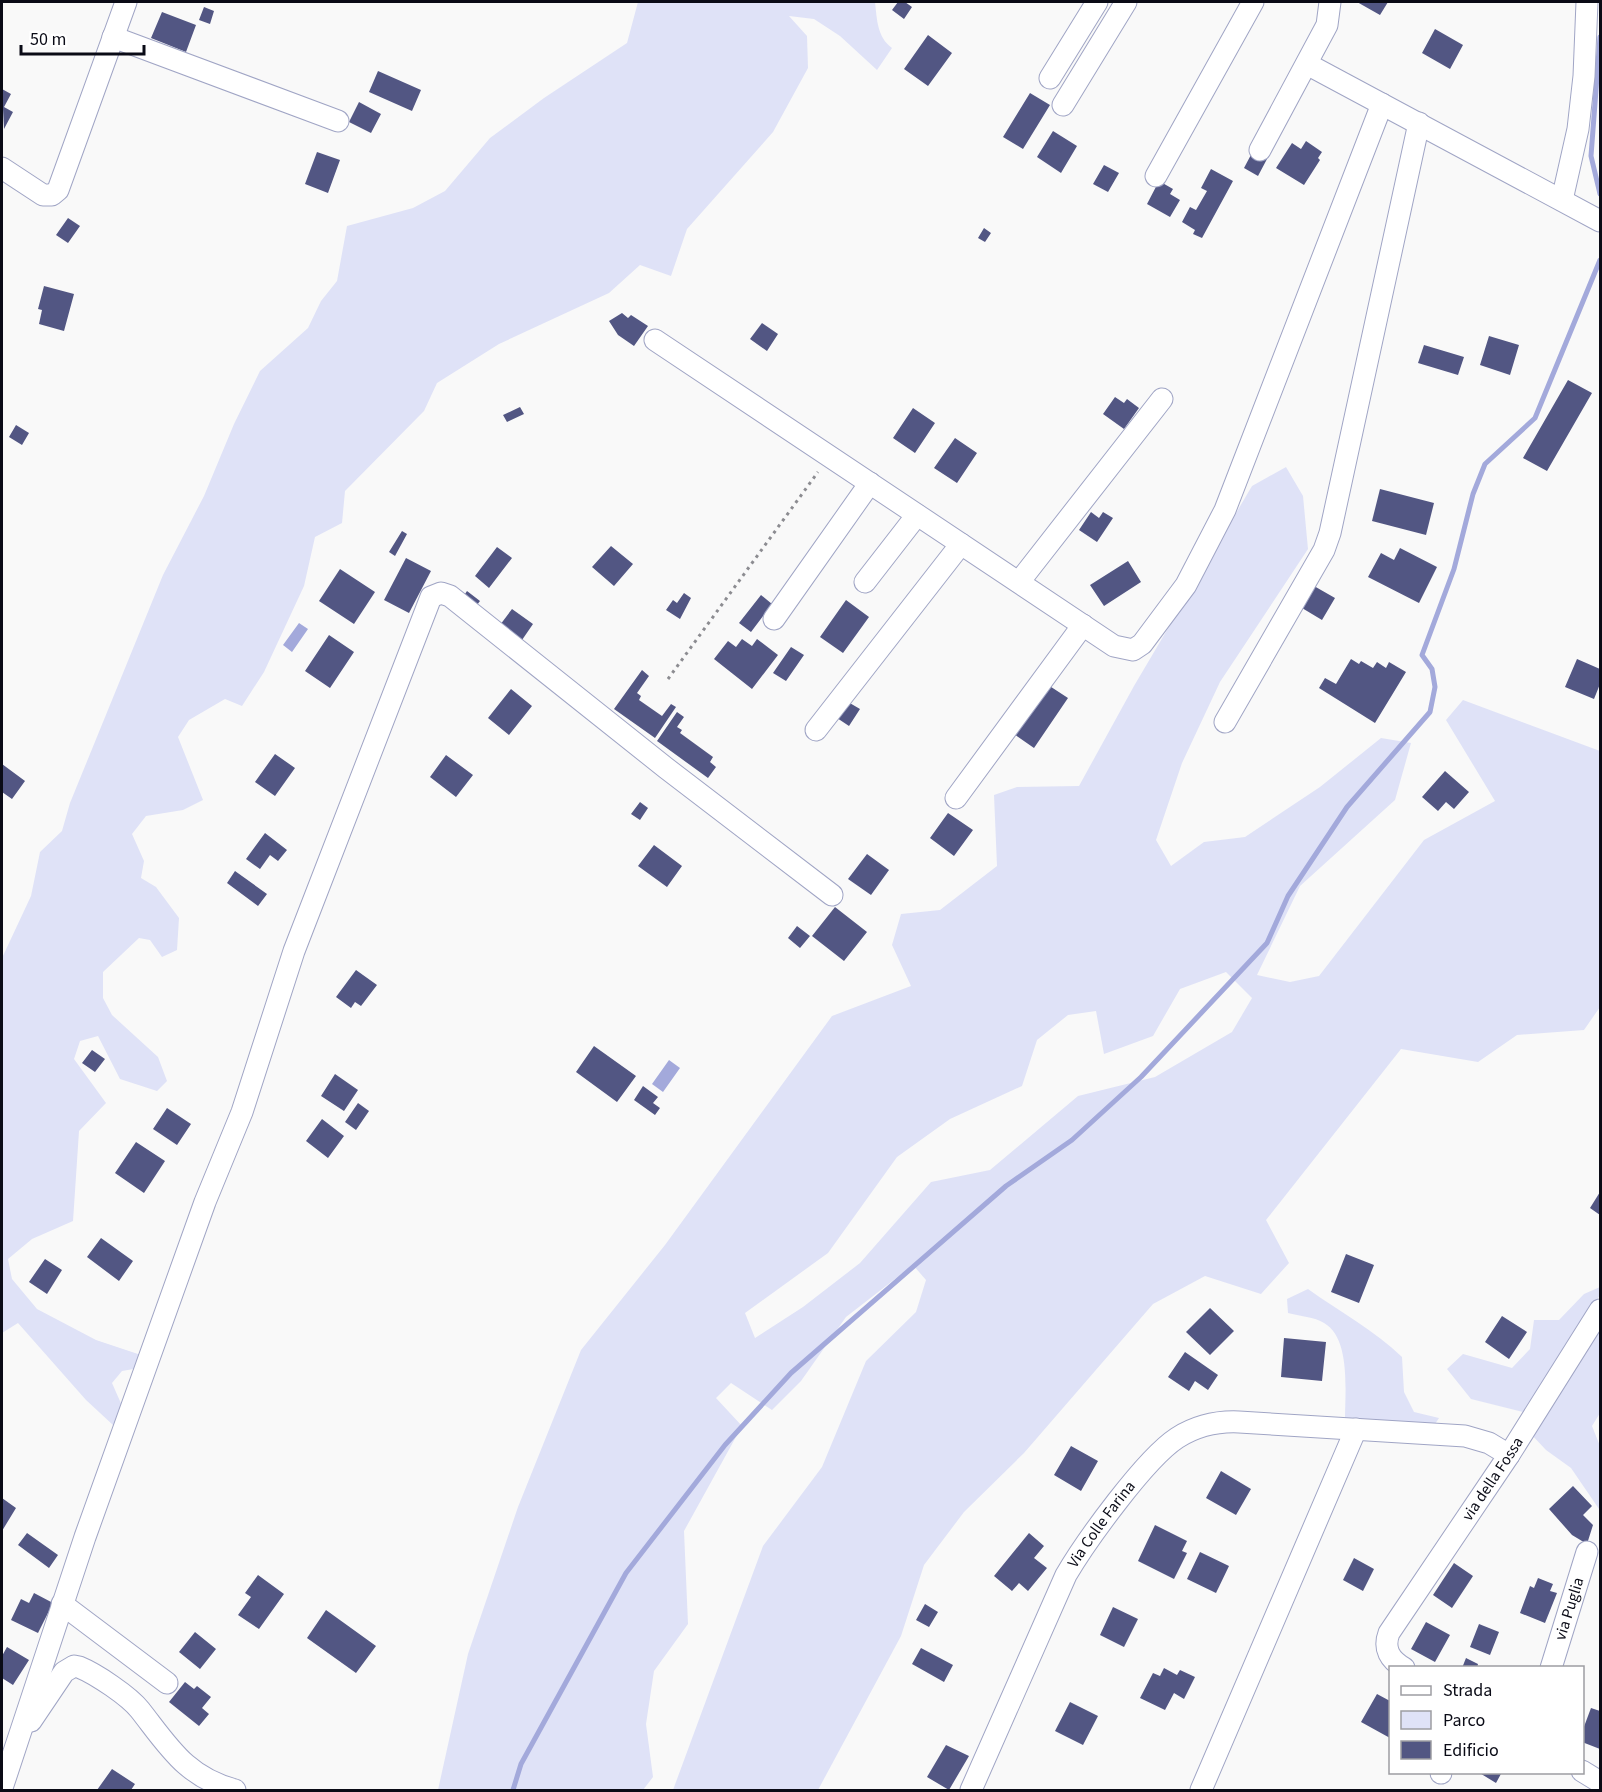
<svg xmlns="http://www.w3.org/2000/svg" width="1602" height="1792" viewBox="0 0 1602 1792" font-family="'Source Sans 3',sans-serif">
<rect width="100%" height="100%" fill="#f9f9f9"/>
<path fill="#dfe2f7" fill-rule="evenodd" d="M638,2H875C877,19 877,37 892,48L877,70L840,36L814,19L789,16L807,36L808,68L773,132L687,229L671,276L640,265L609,293L499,344L437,383L424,411L345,491L342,523L315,537L304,586L264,672L242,706L225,699L189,720L178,737L203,800L183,810L146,816L132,834L144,861L141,878L156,887L179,918L177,950L162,957L150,940L139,938L103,972V998L112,1015L158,1057L167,1081L157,1091L120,1079L98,1036L80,1041L74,1059L106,1103L79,1131L73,1221L32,1239L8,1259L12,1279L37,1309L96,1340L141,1355L139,1368L122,1371L112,1383L123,1408L113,1425L86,1400L18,1323L2,1333V958L31,896L40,852L62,831L70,803L163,575L204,496L234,424L260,371L308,328L321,301L337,281L347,226L413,208L445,191L490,138L544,98L627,43Z
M1286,467L1303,496L1308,549L1220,682L1182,763L1156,840L1171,866L1204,842L1245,837L1320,787L1381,738L1411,743L1395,800L1300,886L1257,975L1290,982L1319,976L1424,840L1495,801L1446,720L1463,700L1600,751V1007L1584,1030L1517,1035L1478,1062L1401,1049L1266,1220L1289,1263L1261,1294L1205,1276L1153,1304L1024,1453L964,1512L924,1565L901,1636L818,1790H673L763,1546L822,1467L866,1361L916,1312L926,1280L913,1265L846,1317L801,1381L772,1410L731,1383L716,1398L742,1426L684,1531L688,1624L654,1671L646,1724L653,1777L643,1790H438L468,1654L518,1507L581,1350L665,1245L832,1016L911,986L892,945L901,914L940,910L997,866L994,795L1017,787L1079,786L1134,686L1252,486ZM1226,972L1252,998L1232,1032L1155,1077L1078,1096L990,1170L931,1182L860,1263L803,1307L755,1338L745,1313L828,1253L897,1157L950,1119L1022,1086L1037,1040L1068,1015L1096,1011L1104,1054L1153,1036L1180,989Z
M1600,1287V1295L1523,1412L1471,1399L1447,1369L1463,1354L1512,1368L1530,1349L1534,1320H1559L1584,1294Z
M1308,1289C1340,1312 1374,1330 1402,1357L1404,1392L1414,1412L1439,1418L1433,1427L1345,1419C1345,1393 1351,1338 1324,1323C1315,1317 1299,1316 1288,1313L1287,1299Z
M1600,1320V1413L1592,1426L1600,1446L1599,1509L1571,1468L1546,1450L1530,1433Z"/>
<path fill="#a3a9db" d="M299,623L308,629L292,652L283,645Z
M669,1060L680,1068L663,1092L652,1084Z"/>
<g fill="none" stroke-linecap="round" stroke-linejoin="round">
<path stroke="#a3a9db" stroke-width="5" d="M1600,37L1591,156L1600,194
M513,1790L521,1764L626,1573L725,1445L791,1373L1006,1186L1072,1140L1141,1077L1267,943L1288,896L1347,807L1430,712L1435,687L1432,669L1422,655L1454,569L1473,494L1485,464L1535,418L1600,260"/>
</g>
<path fill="#525683" d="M898,2H905L912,7L904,19L892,10Z
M1357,2H1388L1380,15Z
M204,7L214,11L210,24L199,20Z
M162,12L196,25L186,52L151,38Z
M1435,29L1463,45L1450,69L1422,53Z
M928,35L952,53L928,86L904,69Z
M378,71L421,90L412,111L369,92Z
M2,89L11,94L4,107L13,112L4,129Z
M1030,93L1050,105L1023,149L1003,137Z
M359,102L381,114L371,133L349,122Z
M1053,131L1077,146L1061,173L1037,157Z
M1306,141L1322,152L1318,158L1320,160L1304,185L1276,168L1292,143L1301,149Z
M1253,151L1267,159L1258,176L1244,168Z
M317,152L340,160L328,193L305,184Z
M1104,165L1119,173L1108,192L1093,184Z
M1211,169L1233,181L1202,238L1193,234L1195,230L1182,222L1190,207L1196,210L1207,191L1201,188Z
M1159,181L1173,189L1170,194L1180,200L1170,217L1147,204Z
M68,218L80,226L68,243L56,235Z
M984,228L991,233L985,242L978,238Z
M44,286L74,294L64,331L39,324L42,310L38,309Z
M622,313L628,318L631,315L648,326L634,346L618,335L609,321Z
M762,323L778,334L767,351L750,339Z
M1489,336L1519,345L1510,375L1480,365Z
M1424,345L1464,357L1458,375L1418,363Z
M1568,380L1592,393L1547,471L1523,458Z
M1115,397L1124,403L1127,399L1139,408L1124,429L1103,414Z
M520,407L524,414L507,422L503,415Z
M913,408L935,423L915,453L893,438Z
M16,425L29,433L22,445L9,437Z
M955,438L977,453L957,483L934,468Z
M1380,489L1434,503L1426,535L1372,521Z
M1091,512L1099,518L1103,512L1113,518L1097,542L1079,530Z
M402,531L407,534L395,556L389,552Z
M611,546L633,564L614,586L592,567Z
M497,547L512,558L489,588L475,576Z
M1400,548L1437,567L1419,603L1368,577L1381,553L1394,560Z
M406,558L431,571L409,613L384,600Z
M1128,561L1141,582L1104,606L1090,585Z
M340,569L375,592L354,624L319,601Z
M1314,586L1335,598L1322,620L1302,608Z
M467,591L480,601L474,609L461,600Z
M684,593L691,598L680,619L666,610L673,600L677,603Z
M761,595L772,604L751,632L739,623Z
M846,600L869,617L843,653L820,637Z
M512,609L533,624L522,640L500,625Z
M329,635L354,652L330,688L305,671Z
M742,639L752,646L757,639L778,655L752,689L714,659L728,641L736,647Z
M791,647L804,655L786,681L773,673Z
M1351,659L1359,664L1361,661L1373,668L1377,662L1386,668L1389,662L1406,672L1375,723L1319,688L1325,678L1336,684Z
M1577,659L1600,669V684L1594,699L1565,687Z
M642,670L649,676L637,693L641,696L639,700L662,716L671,704L676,707L655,738L614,709Z
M1045,683L1068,698L1034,748L1011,732Z
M511,689L532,706L509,735L488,718Z
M848,702L860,709L849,726L837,718Z
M677,712L684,717L677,727L682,730L680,733L713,757L710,762L716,767L708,778L657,741Z
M275,754L295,768L275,796L255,782Z
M446,755L473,775L456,797L430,777Z
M2,764L25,781L12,799L2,792Z
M1445,771L1469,792L1454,809L1446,802L1438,811L1422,797Z
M640,802L648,808L640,820L631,814Z
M948,813L973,830L954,856L930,838Z
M265,833L287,850L278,861L270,855L260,869L246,859Z
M654,845L682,866L667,887L638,866Z
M867,854L889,870L871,895L848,879Z
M235,871L267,894L258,906L227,883Z
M835,907L867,932L844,961L812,936Z
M797,926L810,936L800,948L788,938Z
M356,970L377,985L361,1006L355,1002L351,1008L336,997Z
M594,1046L636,1076L617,1102L576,1072Z
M92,1050L105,1059L95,1072L82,1063Z
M335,1074L358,1090L344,1111L321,1096Z
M643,1086L658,1097L653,1103L660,1108L655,1115L634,1100Z
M358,1103L369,1111L356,1130L345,1122Z
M167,1108L191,1124L177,1145L153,1129Z
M322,1119L344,1136L328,1158L306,1141Z
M136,1142L165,1161L144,1193L115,1173Z
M1600,1192V1215L1590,1208Z
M101,1238L133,1261L119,1281L87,1257Z
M1346,1254L1374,1265L1359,1303L1331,1292Z
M45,1259L62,1270L47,1294L29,1282Z
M1210,1308L1234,1331L1210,1355L1186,1332Z
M1502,1316L1527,1332L1509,1359L1485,1342Z
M1284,1338L1326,1342L1322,1381L1281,1377Z
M1185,1352L1218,1375L1208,1390L1195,1381L1189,1391L1168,1377Z
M1071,1446L1098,1461L1081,1491L1054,1475Z
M1221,1471L1251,1489L1236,1515L1206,1498Z
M1573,1486L1592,1506L1583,1515L1593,1525L1587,1544L1572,1535L1549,1509Z
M2,1498L16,1508L2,1531Z
M1155,1525L1187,1541L1182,1551L1187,1553L1174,1579L1138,1561Z
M27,1533L58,1555L49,1568L18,1545Z
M1029,1533L1044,1546L1034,1558L1047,1568L1028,1591L1019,1583L1012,1591L994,1576Z
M1200,1552L1229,1566L1216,1593L1187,1579Z
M1354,1558L1374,1569L1363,1591L1343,1580Z
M1454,1563L1473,1576L1452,1608L1433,1595Z
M258,1575L284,1594L259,1629L238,1615L251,1597L245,1593Z
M1538,1578L1553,1584L1550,1591L1557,1593L1545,1623L1520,1613L1530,1586L1534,1588Z
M34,1593L53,1603L38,1633L11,1620L21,1599L29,1603Z
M925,1604L938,1612L929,1627L916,1620Z
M1113,1607L1138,1619L1124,1647L1100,1635Z
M326,1610L376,1646L356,1673L307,1638Z
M1426,1622L1450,1635L1435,1662L1411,1649Z
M1479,1624L1499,1632L1490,1655L1470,1647Z
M195,1632L216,1649L200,1669L179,1652Z
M7,1647L29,1660L13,1685L2,1678V1656Z
M921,1648L953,1665L944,1682L912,1664Z
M1466,1658L1478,1664L1477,1668H1462Z
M1164,1668L1177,1675L1180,1670L1195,1677L1184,1699L1174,1693L1165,1710L1140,1698L1153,1673L1160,1676Z
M185,1682L194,1689L197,1686L211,1697L202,1708L209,1714L199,1726L169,1702Z
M1377,1694L1390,1701V1738L1361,1722Z
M1070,1702L1098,1716L1083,1745L1055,1731Z
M1591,1708L1600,1711V1749L1582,1742V1732Z
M946,1745L969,1756L949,1790L927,1777Z
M112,1769L135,1784L131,1790H97Z
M1478,1772H1502L1496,1783Z"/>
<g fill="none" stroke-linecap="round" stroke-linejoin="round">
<g stroke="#a0a5c5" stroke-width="23">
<g id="minor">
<path d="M113,37L338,121"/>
<path d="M1307,64L1600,221"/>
<path d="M1050,78L1097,2"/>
<path d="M1063,105L1126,2"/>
<path d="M1260,150L1327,25L1330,2"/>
<path d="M2,168L43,195H52L58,190L126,2"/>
<path d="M1156,176L1253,2"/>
<path d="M1562,200L1578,129L1584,76L1587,2"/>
<path d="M655,340L1114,646L1133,650L1142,644L1186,585L1225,510L1382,104"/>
<path d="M865,582L917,515"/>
<path d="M1019,582L1162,399"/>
<path d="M774,619L870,483"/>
<path d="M1225,722L1324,550L1330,533L1419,123"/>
<path d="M816,730L961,544"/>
<path d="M956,798L1083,625"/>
<path d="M62,1604L167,1683"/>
<path id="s1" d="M1404,1668C1390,1660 1383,1649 1389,1633L1509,1455L1600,1310"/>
<path id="s2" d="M1551,1668L1587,1552"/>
<path d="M31,1721L64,1672L74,1666L79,1667C96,1674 129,1696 140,1710C169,1747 186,1777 235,1790"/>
<path d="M1582,1771L1600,1782"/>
<path d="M1441,1773V1772"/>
<path d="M2,1788L85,1537L205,1202L242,1112L294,951L431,597L441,593L450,596L666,768L832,895"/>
<path id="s3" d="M971,1790L1066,1575C1086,1541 1145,1459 1177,1438C1196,1426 1217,1421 1239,1422L1465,1436L1489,1443L1509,1455"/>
<path d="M1201,1790L1356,1429"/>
</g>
</g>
<path stroke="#8c8c91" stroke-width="3" stroke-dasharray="3 4.5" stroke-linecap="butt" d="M668,679L818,472"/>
<use href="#minor" stroke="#fff" stroke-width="21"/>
</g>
<g text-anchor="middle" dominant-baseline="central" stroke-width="6" stroke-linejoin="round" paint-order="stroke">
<g font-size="16" fill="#0a0b16" stroke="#fff">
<text stroke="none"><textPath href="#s1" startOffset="228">via della Fossa</textPath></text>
<text stroke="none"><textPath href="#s3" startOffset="297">Via Colle Farina</textPath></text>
<text stroke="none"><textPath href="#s2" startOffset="62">via Puglia</textPath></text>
</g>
</g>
<rect width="1602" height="1792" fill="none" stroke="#0a0b16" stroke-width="6"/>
<rect x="1389" y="1666" width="195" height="108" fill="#ffffff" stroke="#9d9da2" stroke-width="1.5"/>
<rect x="1401" y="1686" width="30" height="9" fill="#ffffff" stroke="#9d9da2" stroke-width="1.5"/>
<text x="1443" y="1696" font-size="18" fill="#0a0b16">Strada</text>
<rect x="1401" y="1711" width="30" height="18" fill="#dfe2f7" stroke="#9d9da2" stroke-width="1.5"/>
<text x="1443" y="1726" font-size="18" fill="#0a0b16">Parco</text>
<rect x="1401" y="1741" width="30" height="18" fill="#525683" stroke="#9d9da2" stroke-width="1.5"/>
<text x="1443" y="1756" font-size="18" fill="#0a0b16">Edificio</text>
<path d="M21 45v9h123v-9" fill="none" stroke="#0a0b16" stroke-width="3"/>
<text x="30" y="45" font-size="18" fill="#0a0b16" stroke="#ffffff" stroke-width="4.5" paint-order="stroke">50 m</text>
</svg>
